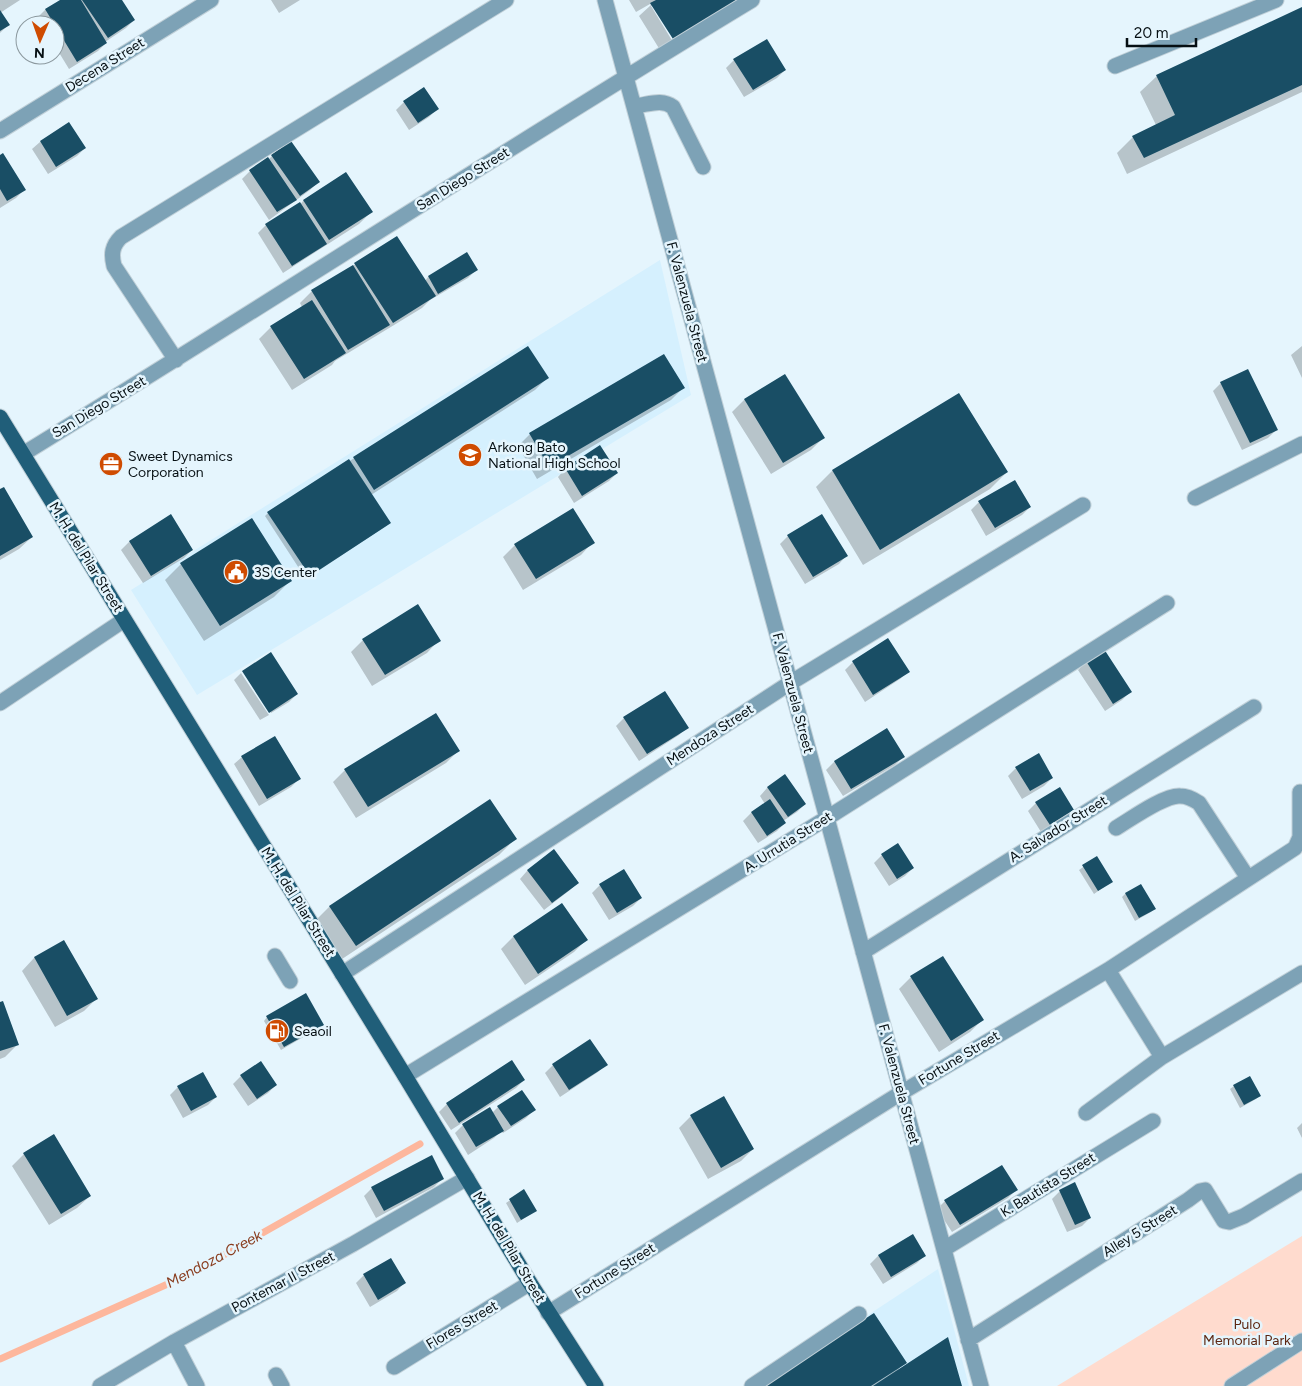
<svg xmlns="http://www.w3.org/2000/svg" width="1302" height="1386" viewBox="0 0 1302 1386" font-family="Figtree,sans-serif">
<rect width="100%" height="100%" fill="#e5f5fd"/>
<path fill="#d5f0fe" d="M660,260L691,395L197,695L131,590Z
M938,1269L969,1386H760Z"/>
<path fill="#ffdbce" d="M1302,1236V1386H1057Z"/>
<path fill="#0003" d="M0,0H20L0,13L8,25L0,33Z
M62,0H120L134,20L126,28L105,42L106,43L98,51L69,69L55,46V25H42L37,18L45,10Z
M271,0H300L279,13Z
M629,0H734V1L722,13L675,41L654,6H651L673,42L660,50L639,16L651,5L650,4L636,12Z
M1302,8V92L1127,174L1117,153L1133,137L1156,125L1140,92L1157,76Z
M734,60L785,70L777,78L744,97L726,68Z
M404,102L437,109L429,117L409,130L396,110Z
M40,142L85,148L77,156L48,174L32,149Z
M0,156L24,190L16,198L0,208Z
M272,156L318,182L310,190L269,220L242,179L250,171L268,160Z
M346,173L371,212L359,224L283,273L258,233L266,225L300,205L303,201Z
M396,237L425,281L428,277L467,254L476,270L468,278L430,300L422,308L335,361L332,365L292,390L259,339L271,327L302,307L300,303L312,291L351,267Z
M1302,346V378L1291,355Z
M527,348L547,378L535,390L371,495L390,523L386,526L306,579L265,516L268,513Z
M784,375L823,438L811,450L771,474L732,412L744,400Z
M1221,383L1276,430L1268,438L1242,450L1213,391Z
M683,388L671,400L537,479L518,446L530,434Z
M959,394L1007,472L990,489L863,565L816,487L832,471Z
M565,469L617,473L609,481L574,503L558,477Z
M0,491L32,537L19,549L0,560Z
M979,502L1030,507L1022,515L986,536L971,510Z
M170,516L192,550L184,558L143,583L121,550L129,542Z
M788,536L846,556L839,564L805,584L780,544Z
M593,542L581,555L523,590L503,557L515,545Z
M181,564L290,581L274,597L204,641L165,580Z
M363,640H439L427,653L372,686L351,652Z
M271,654L297,694L289,702L271,713L244,672H242Z
M853,662L908,672L900,679L865,702L845,670Z
M1086,662L1130,692L1122,700L1105,711L1078,670Z
M241,673L269,715L260,720L234,680Z
M624,718L687,727L679,735L639,761L616,726Z
M887,730L903,757L895,765L843,796L826,770L834,762Z
M458,751L446,763L356,818L333,782L345,770Z
M242,757L299,779L291,787L259,806L234,764Z
M1016,768L1052,778L1044,786L1022,799L1008,776Z
M784,776L805,804L797,812L783,821L785,823L777,831L758,843L743,821L751,813L765,804L760,796L767,788Z
M490,800L515,839L499,855L339,961L313,923L329,907Z
M1036,803L1072,809L1064,817L1041,832L1028,811Z
M897,845L913,868L905,876L889,886L874,863L882,855Z
M554,851L578,882L570,890L544,910L520,879L527,871Z
M1096,858L1111,882L1094,894L1079,870Z
M600,885L641,898L633,906L609,920L592,893Z
M1141,885L1154,909L1151,912L1135,921L1122,897L1125,894Z
M562,904L586,940L574,952L525,985L501,949L513,937Z
M64,942L97,998L84,1011L55,1027L22,971L34,958Z
M911,977L982,1020L970,1032L939,1052L899,989Z
M0,1003L18,1044L5,1057L0,1059Z
M267,1017L323,1025L319,1028L281,1050L264,1021Z
M606,1064L598,1072L560,1097L545,1073L553,1065Z
M241,1076L276,1085L268,1093L248,1106L233,1084Z
M524,1080L516,1088L451,1130L439,1112L447,1104Z
M1234,1086L1259,1096L1256,1099L1240,1108L1230,1089Z
M178,1087L216,1097L208,1105L183,1118L170,1095Z
M498,1107L534,1110L526,1118L503,1133L501,1131L494,1138L468,1155L455,1133L463,1125L489,1109L492,1113Z
M691,1116L753,1149L741,1161L708,1179L679,1128Z
M1302,1123V1138L1297,1128Z
M24,1154L90,1196L77,1208L49,1225L12,1166Z
M442,1179L434,1187L376,1218L364,1196L372,1188Z
M1016,1190L1008,1198L952,1232L937,1209L945,1201Z
M524,1191L531,1214L517,1223L506,1203Z
M1060,1191L1090,1218L1082,1226L1067,1232L1052,1199Z
M912,1235L925,1255L917,1263L883,1284L870,1264L878,1256Z
M391,1260L404,1283L397,1291L370,1307L356,1283L364,1275Z
M905,1362L897,1371L960,1386H763Z"/>
<g fill="none" stroke-linecap="round" stroke-linejoin="round">
<path stroke="#fdb79d" stroke-width="7" d="M0,1359L190,1274L420,1144"/>
</g>
<path fill="#194e65" d="M60,0H81L107,43L77,62L45,9Z
M82,0H122L135,20L108,38Z
M656,0H737L673,39L650,3Z
M1302,7V85L1144,158L1132,136L1175,115L1156,75Z
M0,10L10,25L0,31Z
M767,39L786,70L753,90L733,59Z
M424,87L439,109L418,123L403,101Z
M69,122L86,148L56,167L40,141Z
M291,141L320,182L300,196L271,155Z
M3,153L26,190L7,201L0,189V155Z
M268,157L297,200L277,212L249,170Z
M346,172L373,212L329,240L303,200Z
M300,202L327,244L292,266L265,224Z
M397,236L436,296L393,323L354,263Z
M467,252L478,270L438,294L428,276Z
M353,265L390,325L348,350L311,290Z
M312,300L346,353L304,379L270,326Z
M528,346L549,378L374,490L353,457Z
M664,354L685,388L549,467L529,433Z
M1248,369L1278,430L1250,443L1220,382Z
M785,374L825,438L783,463L744,399Z
M959,393L1008,472L880,550L832,470Z
M600,445L618,473L582,496L565,468Z
M349,459L391,523L310,576L267,512Z
M1015,480L1031,507L995,528L978,501Z
M4,487L33,537L0,556V489Z
M573,508L595,543L536,579L514,544Z
M171,514L193,550L151,576L129,541Z
M822,514L848,556L813,577L787,535Z
M252,518L292,581L220,626L180,563Z
M418,604L441,641L385,675L362,639Z
M888,638L910,672L873,695L852,661Z
M1104,649L1132,692L1113,704L1086,661Z
M271,652L298,694L269,713L242,671Z
M665,691L689,728L647,754L623,717Z
M436,713L460,751L368,807L344,769Z
M887,728L905,757L851,789L834,761Z
M275,736L301,779L267,799L241,756Z
M1039,753L1053,778L1030,791L1015,767Z
M785,774L806,804L788,817L767,787Z
M1060,787L1074,810L1050,825L1035,802Z
M490,799L517,839L356,946L329,906Z
M770,799L786,823L767,836L751,812Z
M898,843L914,868L897,879L881,854Z
M554,849L579,883L552,903L527,870Z
M1097,856L1113,882L1098,891L1082,865Z
M624,869L642,898L617,913L599,884Z
M1141,884L1156,909L1139,918L1125,893Z
M562,903L588,940L538,974L513,936Z
M64,940L98,999L67,1016L34,957Z
M943,956L984,1020L951,1041L910,976Z
M306,993L324,1025L284,1047L266,1016Z
M3,1001L19,1045L0,1051V1002Z
M590,1039L608,1065L569,1090L552,1064Z
M512,1060L525,1080L459,1123L446,1103Z
M261,1061L277,1085L257,1099L240,1075Z
M203,1072L217,1097L191,1111L177,1086Z
M1250,1076L1261,1096L1244,1105L1233,1085Z
M522,1090L536,1110L511,1126L497,1106Z
M724,1096L754,1149L721,1168L690,1115Z
M490,1107L504,1131L476,1147L462,1124Z
M54,1134L91,1196L61,1214L23,1153Z
M432,1155L444,1179L384,1211L371,1187Z
M1002,1165L1018,1190L960,1225L944,1200Z
M1075,1182L1091,1218L1075,1225L1059,1190Z
M524,1189L537,1211L521,1220L509,1199Z
M913,1234L926,1256L891,1277L878,1255Z
M391,1258L406,1283L378,1300L363,1274Z
M874,1313L907,1363L871,1386H761Z
M948,1337L962,1386H873Z"/>
<g fill="none" stroke-linecap="round" stroke-linejoin="round">
<g stroke="#c1d0d8" stroke-width="17">
<path id="minor" d="M605,0L981,1386
M1115,66L1276,0
M634,106C648,105 661,98 673,107L703,167
M0,131L211,0
M176,360L114,266C111,254 112,246 121,237L506,0
M23,454C267,304 507,148 752,0
M1195,498L1302,444
M0,703L124,620
M1116,828C1131,819 1164,795 1180,796C1187,796 1193,799 1199,803L1248,878
M863,952L1254,707
M275,956L290,981
M1108,970L1162,1057
M342,974L790,683L1083,505
M405,1076L827,818L1167,603
M1086,1113L1162,1057L1302,973
M944,1249L1153,1121
M548,1313L901,1093L1108,970L1295,848L1300,837V792
M968,1340L1188,1200L1200,1191L1205,1190L1224,1221L1229,1222L1244,1216L1302,1181
M174,1342L197,1386
M394,1367L530,1283
M276,1375L282,1386
M100,1386L174,1342L353,1244L467,1178
M752,1386L859,1314
M1232,1386L1302,1341"/>
</g>
<g stroke="#c1d0d8" stroke-width="17">
<path id="major" d="M0,417L405,1076L530,1283L596,1386"/>
</g>
<use href="#minor" stroke="#7da2b6" stroke-width="15"/>
<use href="#major" stroke="#205e79" stroke-width="15"/>
</g>
<defs>
<g id="school-disc" transform="scale(1.25)"><circle r="9.5" fill="#cf4b01" stroke="#e5f5fd"/><path d="M0-5L7-2L0 1L-7-2ZM-4 1L0 2.5L4 1V4Q0 6-4 4Z" fill="#fff"/></g>
<g id="office-disc" transform="scale(1.25)"><circle r="9.5" fill="#cf4b01" stroke="#e5f5fd"/><path d="M-6-3h4V-5.5h4V-3h4V5H-6ZM-1-4.5V-3h2v-1.5ZM-6 0V1H6V0Z" fill="#fff"/></g>
<g id="civic-disc" transform="scale(1.25)"><circle r="9.5" fill="#cf4b01" stroke="#e5f5fd"/><path d="M-.6-6.5H3V-4.5H.6V-3L4-1V1h2V6H-6V1h2V-1L-.6-3ZM-1.2 2.5V6h2.4V2.5Z" fill="#fff"/></g>
<g id="fuel-disc" transform="scale(1.25)"><circle r="9.5" fill="#cf4b01" stroke="#e5f5fd"/><path d="M-5.5-6h7V0h2V4h1.3V-2.5L3-4.5l.8-.8L6-3V5H2.5V1h-1V6h-7ZM-4.2-4.7v3.2H.2V-4.7Z" fill="#fff"/></g>
</defs>
<g fill-rule="evenodd">
<use href="#school-disc" x="470" y="455"/>
<use href="#office-disc" x="111" y="464"/>
<use href="#civic-disc" x="236" y="572"/>
<use href="#fuel-disc" x="277" y="1031"/>
</g>
<g text-anchor="middle" dominant-baseline="central" stroke-width="5" stroke-linejoin="round" paint-order="stroke">
<g font-size="14" fill="#060f13" stroke="#e5f5fd">
<text transform="translate(105 65) rotate(-32)">Decena Street</text>
<text transform="translate(463 179) rotate(-32)">San Diego Street</text>
<text transform="translate(687 302) rotate(75)">F. Valenzuela Street</text>
<text transform="translate(99 407) rotate(-31)">San Diego Street</text>
<text transform="translate(86 557) rotate(58)">M. H. del Pilar Street</text>
<text transform="translate(793 693) rotate(75)">F. Valenzuela Street</text>
<text transform="translate(710 735) rotate(-33)">Mendoza Street</text>
<text transform="translate(1058 829) rotate(-32)">A. Salvador Street</text>
<text transform="translate(788 842) rotate(-32)">A. Urrutia Street</text>
<text transform="translate(298 902) rotate(58)">M. H. del Pilar Street</text>
<text transform="translate(959 1058) rotate(-31)">Fortune Street</text>
<text transform="translate(899 1084) rotate(75)">F. Valenzuela Street</text>
<text transform="translate(1048 1185) rotate(-32)">K. Bautista Street</text>
<text transform="translate(1140 1231) rotate(-32)">Alley 5 Street</text>
<text transform="translate(509 1247) rotate(59)">M. H. del Pilar Street</text>
<text transform="translate(615 1271) rotate(-32)">Fortune Street</text>
<text transform="translate(283 1282) rotate(-28)">Pontemar II Street</text>
<text transform="translate(462 1325) rotate(-31)">Flores Street</text>
</g>
<g font-size="14" fill="#060f13" stroke="#e5f5fd" text-anchor="start">
<text x="488" y="447">Arkong Bato<tspan x="488" dy="16">National High School</tspan></text>
<text x="128" y="456">Sweet Dynamics<tspan x="128" dy="16">Corporation</tspan></text>
<text x="254" y="572">3S Center</text>
<text x="294" y="1031">Seaoil</text>
</g>
<g font-size="14" fill="#5d2712" stroke="#e5f5fd">
<text x="1247" y="1324">Pulo<tspan x="1247" dy="16">Memorial Park</tspan></text>
</g>
<g font-size="15" font-style="italic" fill="#893c1e" stroke="#e5f5fd">
<text transform="translate(214 1259) rotate(-28)">Mendoza Creek</text>
</g>
</g>
<g transform="translate(40 40) rotate(182)"><circle r="24" fill="#e5f5fd" stroke="#8c999f"/>
<path d="M0-4L9 19L0 12L-9 19Z" fill="#cf4b01"/>
<text y="-8" font-size="14" font-weight="bold" text-anchor="middle" fill="#060f13">N</text>
</g>
<path d="M1127 38v8h69v-8" fill="none" stroke="#060f13" stroke-width="2.5"/>
<text x="1134" y="38" font-size="15" fill="#060f13" stroke="#e5f5fd" stroke-width="4" paint-order="stroke">20 m</text>
</svg>
